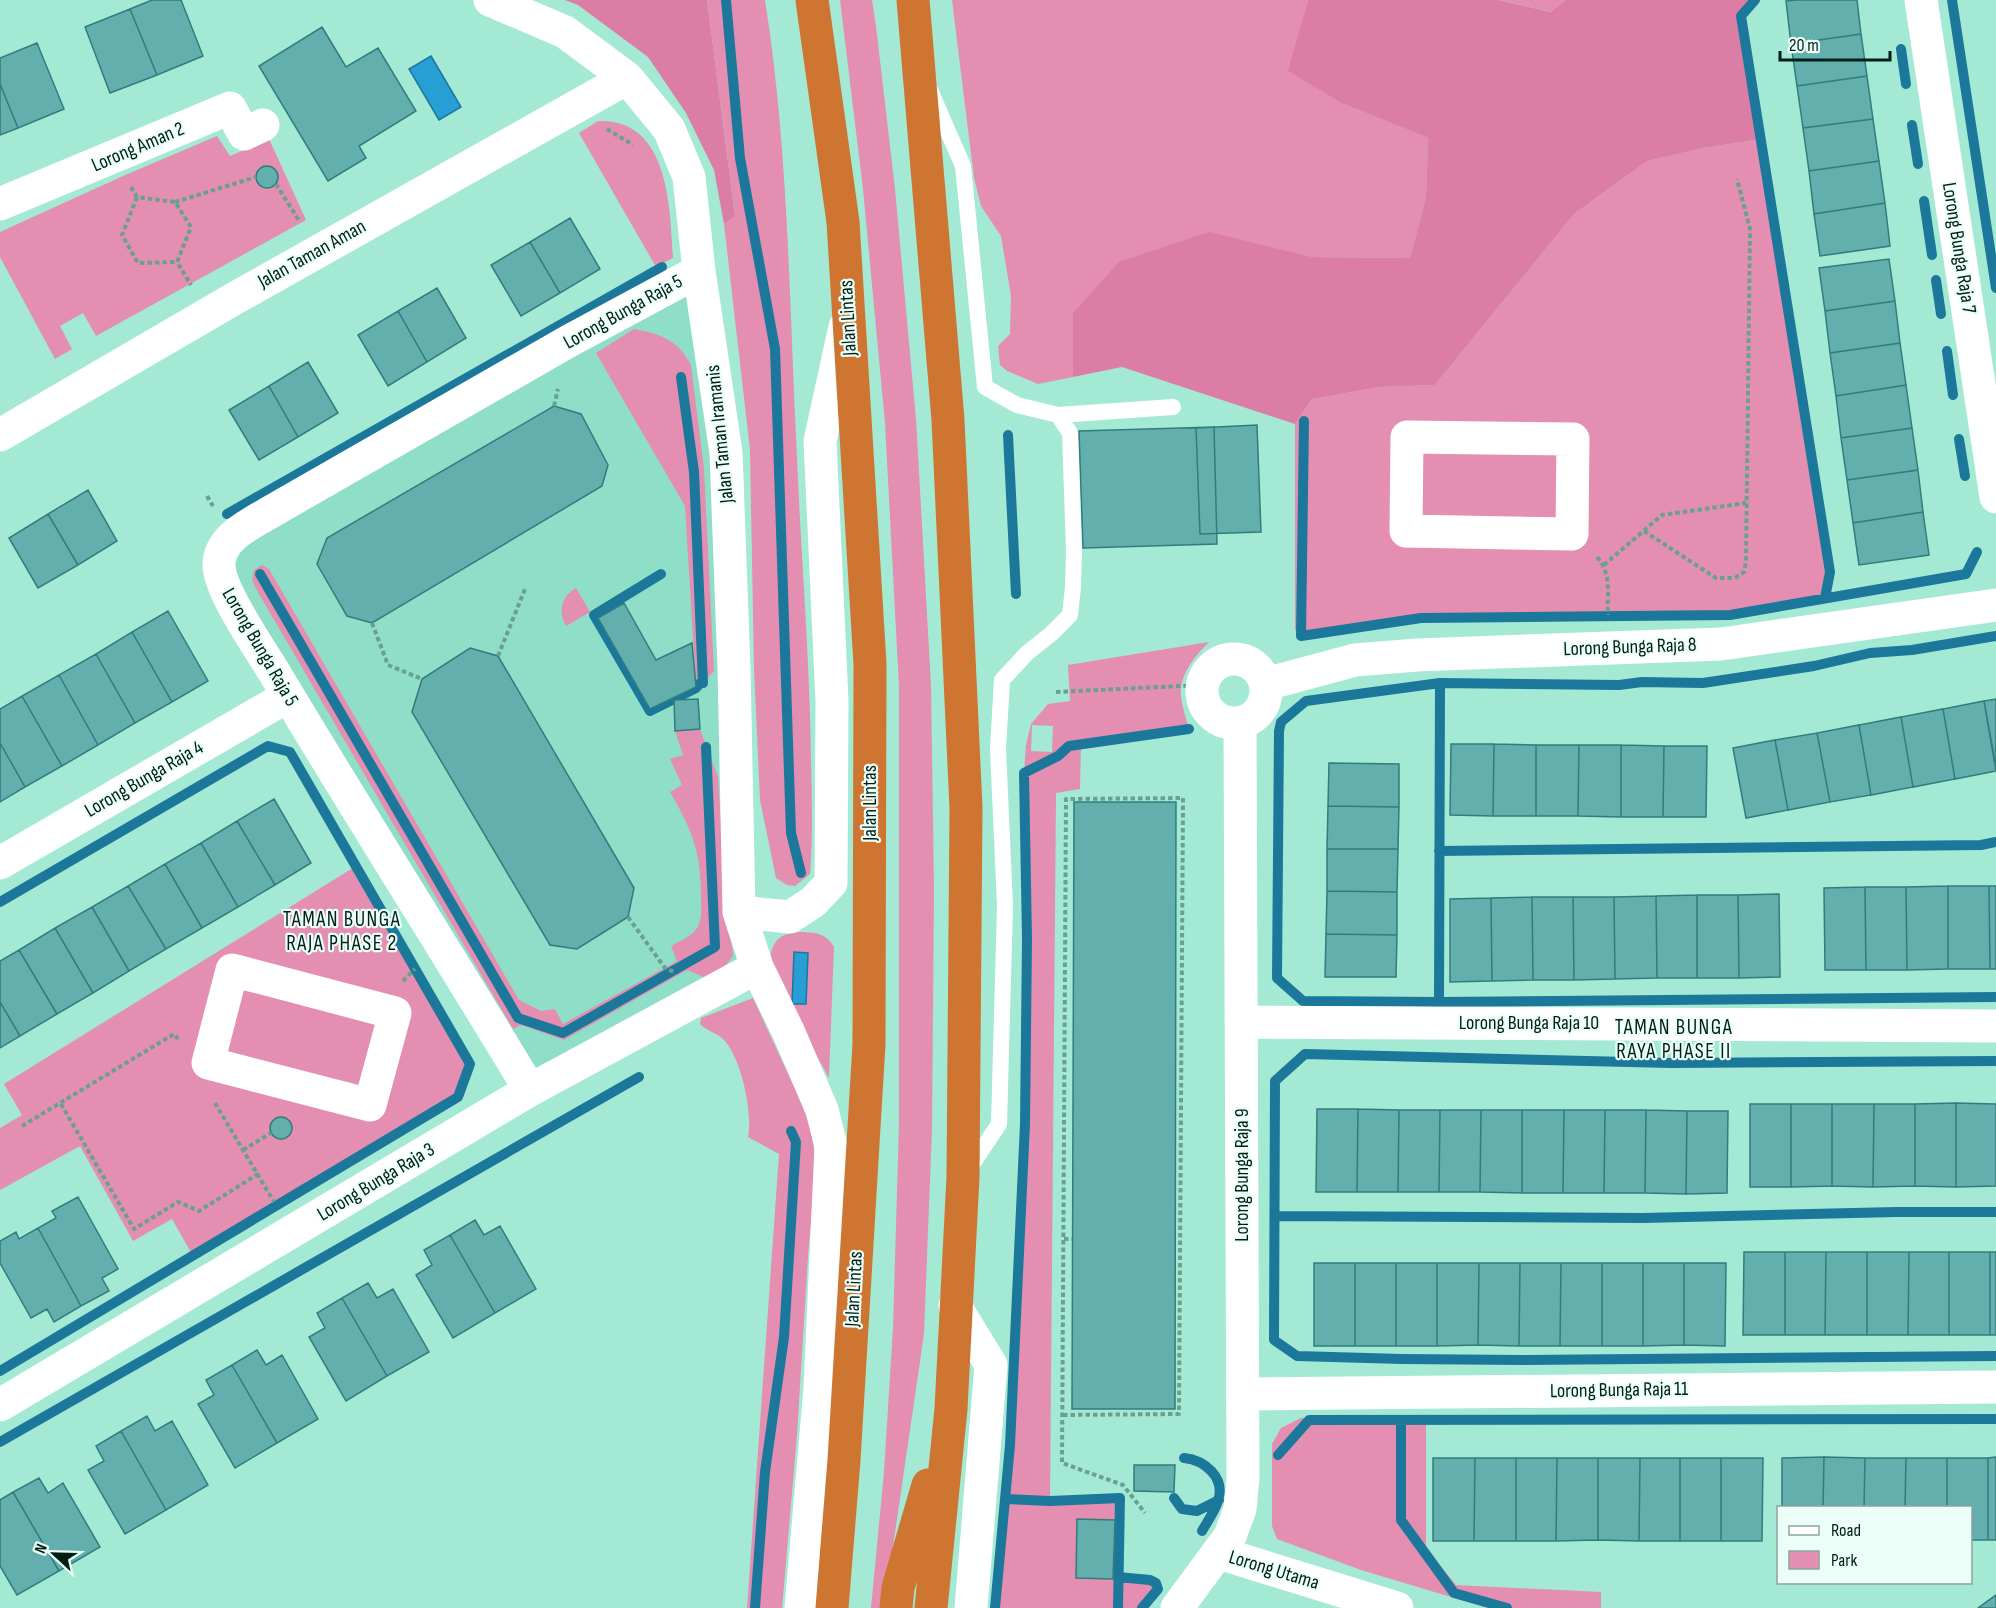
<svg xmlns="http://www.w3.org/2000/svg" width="1996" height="1608" viewBox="0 0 1996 1608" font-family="'Sofia Sans Condensed',sans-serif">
<rect width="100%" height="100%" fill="#a4e9d4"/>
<path fill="#8fdec7" d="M699,271L757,967L530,1090L223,585L225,544Z"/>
<path fill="#e48eb1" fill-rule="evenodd" d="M707,0H765C789,151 789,305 797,457C801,559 810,659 811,761C812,799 813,836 810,874L795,886L787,885L776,878L760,800L754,670L750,450L724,224L735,215Z
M840,0H872L876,26L895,189L916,419L931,685L934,890L932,1129L924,1334L884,1608H871L884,1472L893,1328L899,1123V687L885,423L863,189Z
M952,0H1308L1289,71L1341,103L1428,138L1426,197L1410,258L1313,257L1209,233L1073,313V377L1038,384L1007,371L1000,365L998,346L1010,334L1011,296L1001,236L981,206L974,178Z
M1500,0H1566L1552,12Z
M598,121C669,118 670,207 673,258L656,267L579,133Z
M217,136L230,156L269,139L306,220L96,336L83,313L60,326L72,349L55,359L0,257V232L123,176Z
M1760,139L1830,572L1825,598L1730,615L1421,618L1301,636L1295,630V424L1312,399L1380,387L1435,385L1574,214L1647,161L1704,148Z
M634,329C661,334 678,340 691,365L704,469L714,671L703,683L696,687L685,506L596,353Z
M262,565L269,569L519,1000L541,1011L555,1009L563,1024L677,961L671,946C680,941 691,937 697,928C703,918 701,907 701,896C701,852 692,830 670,792L682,785L670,759L683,755L675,731L700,729L718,777L725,888L733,956L725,966L706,978L687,970L564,1040L521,1025L513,1029L255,587L252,579L254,570Z
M576,588L590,612L566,626C558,611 561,597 576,588Z
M1209,642C1195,656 1179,675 1181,696C1182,707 1186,718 1189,729L1081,745L1080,789L1056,793L1050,1500L1120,1498L1118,1576L1150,1580L1156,1583L1158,1589L1142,1608H995L1010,1445L1025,1124L1027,939L1024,773L1026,745L1031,724L1048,704L1070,701L1068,665ZM1032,725L1053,726L1052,752L1031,751ZM1077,1519L1115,1520L1113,1579Z
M356,866L470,1064L458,1097L193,1256L172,1219L133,1241L80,1146L0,1190V1128L22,1115L4,1084Z
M799,932C814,932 826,933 834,947L829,1078L807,1039L770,957C775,937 780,935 799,932Z
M753,998L802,1104L811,1130L816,1163L808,1256L797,1435L782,1608H747L779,1154L748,1137C753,1113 741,1056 723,1039C717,1033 707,1031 700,1024L701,1018Z
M1426,1417V1548L1456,1585L1601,1592V1608H1488L1361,1570L1277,1539L1272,1526V1444L1281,1428L1301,1418Z"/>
<path fill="#dc7da6" d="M565,0H707L735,216L724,224L714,170L686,113L648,57L578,5Z
M1308,0H1499L1551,12L1566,0H1755L1741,16L1760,139L1704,148L1647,161L1574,214L1435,385L1380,387L1312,399L1295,424L1122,367L1073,377V313L1119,262L1209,232L1313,257L1410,258L1426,197L1428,138L1341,103L1288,71Z"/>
<path fill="#279ed4" stroke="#1c789b" stroke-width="1.5" d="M431,56L461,107L439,120L409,69Z
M794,952L808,953L806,1004H792Z"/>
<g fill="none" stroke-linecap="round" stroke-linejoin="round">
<path stroke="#1c789b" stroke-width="10" d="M726,0L740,158L775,349L791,833L801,873
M1755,0L1741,16L1830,572L1825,598
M1952,0L1996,288
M1901,49L1906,84
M1912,125L1918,164
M1924,201L1932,255
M1936,280L1941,314
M1947,351L1953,395
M681,377L694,472L703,683
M1304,421L1301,636L1421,618L1730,615L1966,574L1977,552
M1008,435L1016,594
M1959,439L1965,476
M227,514L662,267
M260,574L518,1018L563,1033L715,947L706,747
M661,574L594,615L650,711L696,688L703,680
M1996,636L1912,650L1870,653L1814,666L1703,683L1642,682L1619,685L1440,683L1306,701L1281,722L1279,731L1277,978L1303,1001L1439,1002L1996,997
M1439,851L1981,845L1996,842
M0,902L268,746L290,752L470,1064L458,1097L0,1371
M1439,1002L1440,683
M1996,1061L1671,1063L1305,1054L1275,1081L1274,1340L1297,1356L1402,1359L1523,1360L1996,1356
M1275,1216L1643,1218L1896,1212H1996
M1401,1420V1520L1454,1593L1507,1608
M0,1442L639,1077
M1278,1455L1309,1420L1996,1419
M1184,1458C1204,1460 1226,1477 1218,1501C1215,1511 1207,1522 1202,1531
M1174,1498L1182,1509L1197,1511L1219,1500
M1005,1499L1050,1501L1120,1498L1118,1608
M1118,1577L1150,1580L1156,1583L1158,1589L1142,1608
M755,1608L765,1472L784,1337L796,1142L791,1131
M995,1608L1010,1445L1025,1124L1027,939L1024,773L1058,756L1069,746L1189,729"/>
</g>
<path fill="#63afad" stroke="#2f7e7d" stroke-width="1.5" d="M152,0H181L203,56L157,75L130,9Z
M1796,0H1857L1861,34L1791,44L1786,1Z
M130,9L157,75L110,93L85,27Z
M322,27L346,67L378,48L416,111L359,146L366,158L328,181L259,66Z
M1861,34L1867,76L1797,86L1791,44Z
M37,43L64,109L18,128L0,84V58Z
M1867,76L1873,119L1803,128L1797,86Z
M0,84L18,128L0,135Z
M1873,119L1879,161L1809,171L1803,128Z
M1879,161L1885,203L1814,214L1809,171Z
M256 177a11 11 0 1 1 22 0a11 11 0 1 1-22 0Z
M1885,203L1890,246L1820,256L1814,214Z
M570,218L600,269L560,293L530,242Z
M530,242L560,293L521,316L491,265Z
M1889,259L1895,301L1825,311L1819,268Z
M437,288L466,338L427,362L398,311Z
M1895,301L1900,343L1830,353L1825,311Z
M398,311L427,362L388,386L358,335Z
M1900,343L1906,385L1836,396L1830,353Z
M308,362L338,413L298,437L269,386Z
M1906,385L1912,428L1841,438L1836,396Z
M269,386L298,437L259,460L229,410Z
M554,406L581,414L608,465L602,486L372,623L347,616L317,564L327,538Z
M1257,425L1261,532L1200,534L1196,428Z
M1214,427L1217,544L1083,548L1079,431Z
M1912,428L1918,470L1847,480L1841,438Z
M1918,470L1923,512L1853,523L1847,480Z
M88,490L117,541L78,565L48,514Z
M1923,512L1929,555L1859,565L1853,523Z
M48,514L78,565L38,588L9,538Z
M624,603L656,660L692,643L696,687L650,709L598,618Z
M168,611L208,681L172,702L132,632Z
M132,632L172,702L135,723L96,654Z
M470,648L498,656L634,888L628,917L577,949L550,945L412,712L422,679Z
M96,654L135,723L98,745L59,675Z
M59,675L98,745L62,766L22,696Z
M22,696L62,766L25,787L0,743V709Z
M698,699L700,729L675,731L674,700Z
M1996,699V767L1984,701Z
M1984,701L1996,771L1955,779L1943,709Z
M1943,709L1955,779L1913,787L1901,717Z
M1901,717L1913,787L1871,795L1859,725Z
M1859,725L1871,795L1830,802L1817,733Z
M1817,733L1830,802L1788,810L1775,740Z
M1775,740L1788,810L1746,818L1733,748Z
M0,743L25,787L0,802Z
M1451,744H1494L1493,816L1450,815Z
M1494,744L1536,745V816H1493Z
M1536,745H1579L1578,816H1536Z
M1579,745H1621V817L1578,816Z
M1621,745L1664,746L1663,817H1621Z
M1664,746H1707L1706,817H1663Z
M1329,763L1399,764V807L1328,806Z
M274,799L311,863L275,885L237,821Z
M1074,802H1176L1175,1409H1072Z
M1328,806L1399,807L1398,849H1327Z
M237,821L275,885L238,907L201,843Z
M201,843L238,907L202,928L165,864Z
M1327,849H1398L1397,892L1327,891Z
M165,864L202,928L166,949L128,886Z
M128,886L166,949L129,971L92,907Z
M1948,886H1989L1990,969H1948Z
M1948,886V969L1907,970L1906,887Z
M1989,886H1996V969H1990Z
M1865,887H1906L1907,970H1866Z
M1865,887L1866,970H1825L1824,888Z
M1327,891L1397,892V935L1326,934Z
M1779,894L1780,977L1739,978L1738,895Z
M1697,895H1738L1739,978H1697Z
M1697,895V978H1657L1656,896Z
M1656,896L1657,978L1615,979L1614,897Z
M1532,897H1573L1574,980H1533Z
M1532,897L1533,980L1492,981L1491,898Z
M1573,897H1614L1615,979L1574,980Z
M1491,898L1492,981L1450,982V899Z
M92,907L129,971L93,993L55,928Z
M55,928L93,993L57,1014L19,950Z
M1326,934L1397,935L1396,977H1325Z
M19,950L57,1014L20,1036L0,1002V961Z
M0,1002L20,1036L0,1048Z
M1956,1103L1996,1104V1186L1956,1187Z
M1956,1103V1187L1915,1186V1104Z
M1750,1104H1791V1187H1750Z
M1791,1104H1832V1186L1791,1187Z
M1832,1104H1874L1873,1187L1832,1186Z
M1874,1104H1915V1186L1873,1187Z
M1317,1109H1358L1357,1192H1316Z
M1358,1109L1399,1110L1398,1192H1357Z
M1399,1110H1440L1439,1192H1398Z
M1440,1110H1481L1480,1192H1439Z
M1481,1110H1522V1193L1480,1192Z
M1522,1110H1564L1563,1193H1522Z
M1564,1110H1605L1604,1193H1563Z
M1605,1110H1646L1645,1193H1604Z
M1646,1110L1687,1111L1686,1194L1645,1193Z
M1687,1111H1728L1727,1193L1686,1194Z
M270 1128a11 11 0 1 1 22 0a11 11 0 1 1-22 0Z
M78,1197L118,1269L102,1278L109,1291L81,1306L38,1228L56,1218L52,1211Z
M475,1220L484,1235L500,1226L536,1289L495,1313L450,1235Z
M38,1228L81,1306L54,1322L47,1309L31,1318L0,1263V1241L16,1232L19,1239Z
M450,1235L495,1313L453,1338L416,1275L432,1265L424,1250Z
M1744,1252H1785V1335H1743Z
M1785,1252H1826L1825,1335H1785Z
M1826,1252H1867V1335H1825Z
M1867,1252H1909L1908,1335H1867Z
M1909,1252H1949V1335H1908Z
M1949,1252H1990V1335H1949Z
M1990,1252H1996V1335H1990Z
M1314,1263H1355V1346H1314Z
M1355,1263H1396V1346H1355Z
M1396,1263H1437V1346H1396Z
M1437,1263H1479L1478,1345L1437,1346Z
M1479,1263H1520L1519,1346L1478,1345Z
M1520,1263H1561L1560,1346H1519Z
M1561,1263H1602V1346H1560Z
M1602,1263H1643V1346H1602Z
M1643,1263H1684V1345L1643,1346Z
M1684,1263H1726L1725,1346L1684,1345Z
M368,1283L377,1298L393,1289L429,1352L387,1376L342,1298Z
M342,1298L387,1376L346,1401L309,1337L325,1328L317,1313Z
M257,1350L266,1365L282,1355L318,1419L277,1443L232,1365Z
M232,1365L277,1443L235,1468L198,1404L214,1395L206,1380Z
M147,1416L155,1431L172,1421L208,1485L166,1510L121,1431Z
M121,1431L166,1510L125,1534L88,1470L104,1461L96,1446Z
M1824,1457L1865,1458L1864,1508H1823Z
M1824,1457L1823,1508H1782V1458Z
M1996,1457V1540H1988V1458Z
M1433,1458H1475L1474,1541H1433Z
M1475,1458H1516V1541H1474Z
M1516,1458H1557L1556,1541H1516Z
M1557,1458H1598V1540L1556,1541Z
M1598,1458H1640L1639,1541L1598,1540Z
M1640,1458H1680V1541H1639Z
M1680,1458H1721V1541H1680Z
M1721,1458H1763L1762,1541H1721Z
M1865,1458H1906L1905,1508H1864Z
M1906,1458H1947V1508H1905Z
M1947,1458H1988V1540H1970V1508H1947Z
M1134,1465H1175L1174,1492L1134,1491Z
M39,1478L48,1493L63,1483L100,1547L59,1571L13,1492Z
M13,1492L59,1571L17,1595L0,1566V1500Z
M1077,1519L1115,1520L1113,1579L1076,1578Z
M1996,1595V1608H1978Z"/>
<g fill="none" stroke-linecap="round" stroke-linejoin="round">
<path stroke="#69a090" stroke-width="4" stroke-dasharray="4.5 3" stroke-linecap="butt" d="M607,129L633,145
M276,184L300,222
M131,187L137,197L175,202L191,227L177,262L191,285
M137,197L122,235L138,263L177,262
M175,202L256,177
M554,406L558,389
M207,496L213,506
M1644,531L1716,578H1735L1744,572L1746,562L1750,229L1737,179
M1597,557C1612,574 1607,594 1608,615
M1604,565L1662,515L1746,503
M372,623L388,665L422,679
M498,656L525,589
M1056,692L1202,685
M628,917L665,968L674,972
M403,981L415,969
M215,1103L274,1202
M61,1104L134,1229L178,1202L199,1211L258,1174
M22,1126L174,1034L178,1039
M243,1150L271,1133
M1064,1239H1072
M1063,1415L1179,1414L1183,798L1066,799L1062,1463L1123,1485L1145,1513"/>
<path stroke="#fff" stroke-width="16" d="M930,90L963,166L985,387L1017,405L1058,415L1173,407
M967,1172L999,1124L1005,905L998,749L1002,680L1027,653L1051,634L1070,615L1073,587L1074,551L1070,433L1058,415"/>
<path stroke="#fff" stroke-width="33" d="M490,0L565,32L627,78L669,129L689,177L699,271L726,453L734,668L739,912L757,967L789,1033L822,1110L831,1146L820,1388L801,1608
M1921,0L1996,497
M0,204L230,108L244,134L263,125
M0,435L237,297L627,78
M1407,437L1573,439L1572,534L1406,531Z
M1202 691a32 32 0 1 1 64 0a32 32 0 1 1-64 0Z
M1266,684L1355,660L1417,655L1721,644L1996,605
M0,863L288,696
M739,912L790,917L813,902L831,883L832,701L820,441L845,327
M232,970L395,1013L370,1105L208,1063Z
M1241,1022L1996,1026
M530,1090C446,950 358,813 274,672C260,649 218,589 219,564C220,538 247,526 267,514L569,341L699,271
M955,1306L991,1365L971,1608
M1243,1394L1996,1387
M0,1405L530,1090L757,967
M1219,1553L1397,1608
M1177,1608L1230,1536L1240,1509L1243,1478L1240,723"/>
<path stroke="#cf7532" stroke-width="33" d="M812,0L843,222L870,664L869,1044L844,1460L832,1608
M913,0L948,420L966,808L963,1177L951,1409L931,1608
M896,1608L898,1588L928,1485"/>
</g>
<g text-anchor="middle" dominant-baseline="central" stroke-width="4.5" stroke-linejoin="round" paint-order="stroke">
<g font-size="20" fill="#011e17" stroke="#ebfff8">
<text transform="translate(138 147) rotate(-23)">Lorong Aman 2</text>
<text transform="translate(1959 248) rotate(81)">Lorong Bunga Raja 7</text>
<text transform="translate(312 254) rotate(-29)">Jalan Taman Aman</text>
<text transform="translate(623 312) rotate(-29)">Lorong Bunga Raja 5</text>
<text transform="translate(848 318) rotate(-93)">Jalan Lintas</text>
<text transform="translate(720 434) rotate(-96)">Jalan Taman Iramanis</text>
<text transform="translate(260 647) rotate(60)">Lorong Bunga Raja 5</text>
<text transform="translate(1630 647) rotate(-2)">Lorong Bunga Raja 8</text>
<text transform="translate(144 779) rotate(-30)">Lorong Bunga Raja 4</text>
<text transform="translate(870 803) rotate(-90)">Jalan Lintas</text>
<text x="1529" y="1023">Lorong Bunga Raja 10</text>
<text transform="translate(1242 1175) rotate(-90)">Lorong Bunga Raja 9</text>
<text transform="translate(376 1182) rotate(-31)">Lorong Bunga Raja 3</text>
<text transform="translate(854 1289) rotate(-87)">Jalan Lintas</text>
<text transform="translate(1619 1390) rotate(-1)">Lorong Bunga Raja 11</text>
<text transform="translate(1274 1570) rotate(17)">Lorong Utama</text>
</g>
<g font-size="21" letter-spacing="1.5" fill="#011e17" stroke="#ebfff8">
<text x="342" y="919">TAMAN BUNGA<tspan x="342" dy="24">RAJA PHASE 2</tspan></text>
<text x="1674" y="1027">TAMAN BUNGA<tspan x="1674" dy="24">RAYA PHASE II</tspan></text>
</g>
</g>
<rect x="1777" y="1506" width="195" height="78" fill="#ebfff8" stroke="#8da59e" stroke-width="1.5"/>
<rect x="1789" y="1526" width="30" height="9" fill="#ffffff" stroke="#8da59e" stroke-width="1.5"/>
<text x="1831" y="1536" font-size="18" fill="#011e17">Road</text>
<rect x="1789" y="1551" width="30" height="18" fill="#e48eb1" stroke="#8da59e" stroke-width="1.5"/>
<text x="1831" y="1566" font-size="18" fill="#011e17">Park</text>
<g transform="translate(54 1554) rotate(292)" stroke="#ebfff8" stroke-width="4.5" paint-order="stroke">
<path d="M0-4.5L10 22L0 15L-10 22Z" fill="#011e17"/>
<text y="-9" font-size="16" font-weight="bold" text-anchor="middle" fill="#011e17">N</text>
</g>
<path d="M1780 51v9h110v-9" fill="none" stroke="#011e17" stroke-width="3"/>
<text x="1789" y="51" font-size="18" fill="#011e17" stroke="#ebfff8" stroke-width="4.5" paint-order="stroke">20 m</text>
</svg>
